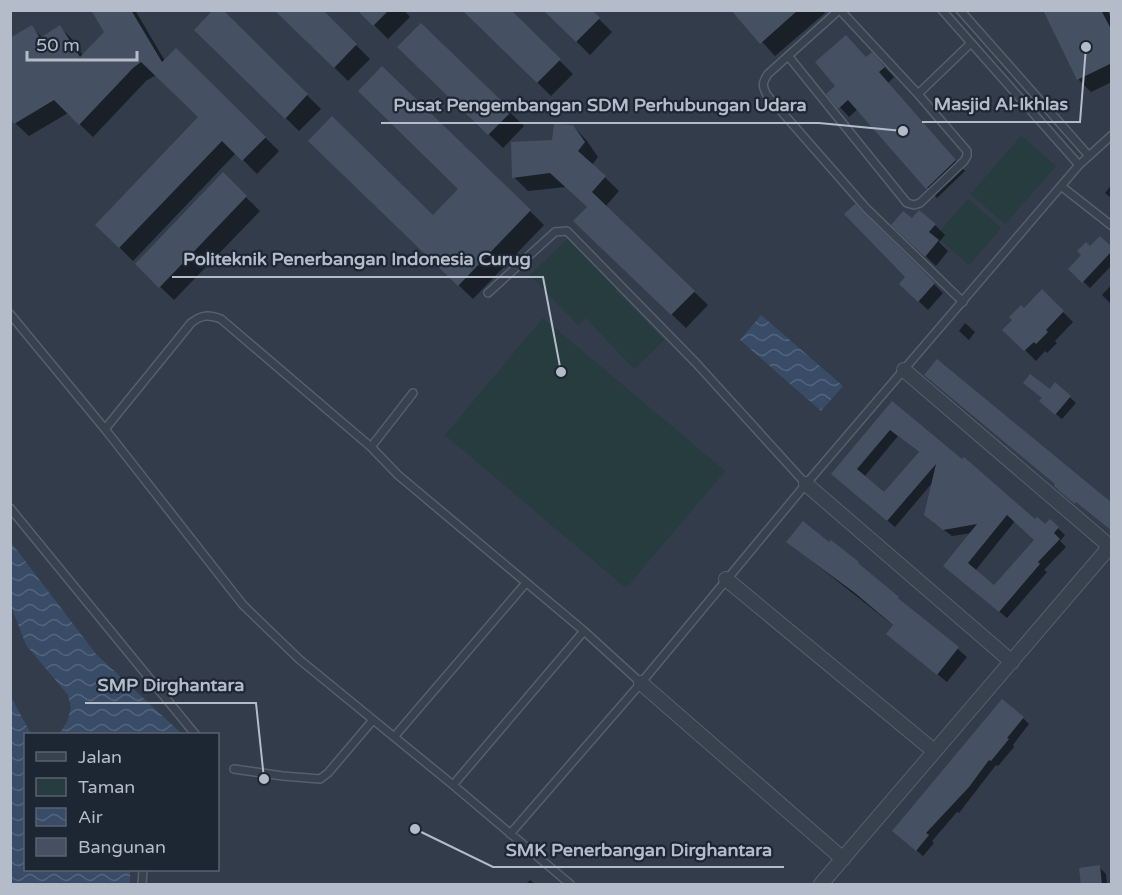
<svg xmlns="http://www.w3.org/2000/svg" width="1122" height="895" viewBox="0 0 1122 895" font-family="'Varela Round',sans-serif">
<defs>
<pattern id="water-waves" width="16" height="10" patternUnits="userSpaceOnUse" patternTransform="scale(1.5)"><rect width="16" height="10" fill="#394c67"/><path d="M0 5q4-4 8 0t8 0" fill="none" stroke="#53647b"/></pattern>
</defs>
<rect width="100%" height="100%" fill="#242f3e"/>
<path fill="#323c4b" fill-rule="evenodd" d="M10,11H1111V884H11ZM26,734H218V870H26Z"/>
<path fill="#263c3f" d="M1021,136L1056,166L1005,224L971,194Z
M968,199L1001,228L969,265L936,236Z
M574,233L622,282L615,290L664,340L634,369L586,318L578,325L530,275Z
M543,318L725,471L626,588L445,435Z"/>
<path fill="url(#water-waves)" d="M761,315L843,386L821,411L740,340Z
M10,541L96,654L182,734H59L67,722L71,708L68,695L26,645L11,606Z
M10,695L31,734H26V870H130V884H11Z"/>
<path fill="#0007" fill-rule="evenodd" d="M93,10H135L165,61L176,50L279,151L257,174L236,153L133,261L97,225L200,118L156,75L146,81L93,137L68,113L29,136L15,123L31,27L43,38L60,27L74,41L83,56L106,32Z
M221,10L321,109L299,131L196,30Z
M276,10H321L370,59L348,81Z
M359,10H404L410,17L388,39Z
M464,10L559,60L573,74L551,96Z
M545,10L599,19L612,32L590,55Z
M733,10H823L825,13L775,56Z
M1053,10H1107L1112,20V82L1091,92L1078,79Z
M421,25L524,126L503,148L399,47Z
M872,54L894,77L888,83L965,171L937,198L858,109L849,117L828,94Z
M573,126L587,141L598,157L592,165L619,191L605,207L708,305L686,328L589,235L588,208L566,187L528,191L514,177Z
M324,155L433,217L460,189L530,211L544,225L473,299Z
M223,175L260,211L174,300L151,278Z
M1112,184V199L1105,193Z
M855,206L943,293L928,310L910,293L907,277Z
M912,220L935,225L945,235L939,242L948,251L936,266L893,225Z
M1090,248L1112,249V265L1090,288L1070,269Z
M1112,284V305L1102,295Z
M1042,291L1073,322L1055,341L1057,343L1047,353L1045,351L1036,361L1005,330Z
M965,323L975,332L969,340L959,331Z
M1056,384L1076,403L1062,419L1047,407L1050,391Z
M892,403L1035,521L1045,526L1050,521L1065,535L1060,541L1066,547L1044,570L1047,572L1007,618L953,573L972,533L952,536L933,522V482L895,527L841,481ZM898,436L920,453L884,494L864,477ZM1015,521L1036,540L994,587L975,571Z
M788,542L898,598L967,657L947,682L897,642L894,626Z
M1023,718L1029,724L1013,745L1014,747L998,766L996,765L959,813L957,812L932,841L934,843L923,856L901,837Z
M1099,867L1106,874L1107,884H1083Z
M530,880L535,884H526Z"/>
<path fill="#455162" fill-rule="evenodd" d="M91,10H131L162,62L176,48L266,137L242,161L222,141L119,248L95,225L198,117L141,62L133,68L79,125L54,100L14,124L10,118V38L32,25L40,38L60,25L80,57L104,32Z
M213,10H223L308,94L285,119L194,30Z
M274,10H323L357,44L334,68Z
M357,10H389L373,26Z
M462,10H511L561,59L537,83Z
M543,10H592L600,18L576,42Z
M731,10H798L760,44Z
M1043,10H1101L1112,31V63L1077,80Z
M421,23L512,111L488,135L397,47Z
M846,35L866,57L872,52L885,67L879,72L956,160L926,189L848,100L838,109L826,94L835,86L815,62Z
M382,66L531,210L458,286L308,141L332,116L433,215L458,189L358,91Z
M554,124L573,125L585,142L578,151L606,176L592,192L695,291L671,315L573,221L587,207L550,173L512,178L511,142L552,140Z
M223,172L247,196L159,288L135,264Z
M855,204L935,283L918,302L899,284L905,277L844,214Z
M919,210L936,224L929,232L939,240L925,257L891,225L903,211L912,218Z
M1100,236L1112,247V251L1082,283L1068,269L1081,255L1077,251L1086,242L1090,246Z
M1042,289L1064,311L1046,330L1048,332L1036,344L1034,342L1024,351L1002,330L1012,320L1009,317L1021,305L1024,308Z
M937,359L1112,503V531L1076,502L1075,504L1063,494L1054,486L1055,484L924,375Z
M1030,374L1050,389L1055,382L1071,396L1055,415L1039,401L1042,398L1023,383Z
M892,401L962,459L964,457L1035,519L1037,517L1045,524L1050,519L1059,527L1054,533L1060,539L1038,562L1040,564L999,612L943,566L977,524L943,530L924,515L936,464L887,521L831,474ZM890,430L919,452L884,492L857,469ZM1007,515L1034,540L994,585L968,563Z
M803,521L829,542L831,540L859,562L858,563L899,597L898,598L959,647L937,675L886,634L893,625L855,593L786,542Z
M1002,699L1024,717L1007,738L1009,739L991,761L989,760L969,787L926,833L929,835L916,851L892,831Z
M1100,865L1102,885H1081L1079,868Z"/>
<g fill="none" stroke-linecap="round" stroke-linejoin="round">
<g stroke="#565f6c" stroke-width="10">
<path id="lane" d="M839,10L768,74C762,83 762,86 767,95L866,208L963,302
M942,10L1079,165
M960,10L1089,156
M789,57L907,203L914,205L920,203L964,161L967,156V151L918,94L840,10
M918,94L971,43
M1061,186L1112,226
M488,293L555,232L567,231L696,363L806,484
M10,314L105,429L243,605L300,660L453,785L570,884
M105,429L191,323C201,315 208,314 221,319L371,447L398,475L584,631L641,683
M371,447L413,393
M10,508L195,734
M394,737L526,583
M234,769L283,776L320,779L328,773L373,720
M453,785L584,631
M510,834L641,683L806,484L1061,186L1079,165L1112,135
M142,884L143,870"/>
</g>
<g stroke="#565f6c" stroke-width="16">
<path id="street" d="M806,484L1012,662
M726,579L934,751
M641,683L843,859
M821,884L1106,551V543L1099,537L904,370"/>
</g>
<use href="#lane" stroke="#38414e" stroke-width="7"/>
<use href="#street" stroke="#38414e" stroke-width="14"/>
</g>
<path fill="none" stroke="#b4bcc9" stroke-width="2" d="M1086 47L1080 122H922M903 131L819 123H381M561 372L543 277H172M264 779L256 703H85M415 829L493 867H784"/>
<g fill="#b4bcc9" stroke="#1d2633" stroke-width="2">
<circle cx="1086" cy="47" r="6"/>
<circle cx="903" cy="131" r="6"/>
<circle cx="561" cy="372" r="6"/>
<circle cx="264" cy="779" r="6"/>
<circle cx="415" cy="829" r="6"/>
</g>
<g font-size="18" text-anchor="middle" font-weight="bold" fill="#b4bcc9" stroke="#1d2633" stroke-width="4.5" stroke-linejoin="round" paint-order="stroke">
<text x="1001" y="110">Masjid Al-Ikhlas</text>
<text x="600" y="111">Pusat Pengembangan SDM Perhubungan Udara</text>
<text x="357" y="265">Politeknik Penerbangan Indonesia Curug</text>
<text x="171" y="691">SMP Dirghantara</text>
<text x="639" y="856">SMK Penerbangan Dirghantara</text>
</g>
<rect width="1122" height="895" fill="none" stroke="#b4bcc9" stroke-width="24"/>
<rect x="24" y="733" width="195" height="138" fill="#1d2633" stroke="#59626f" stroke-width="1.5"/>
<rect x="36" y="752" width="30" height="9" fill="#38414e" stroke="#59626f" stroke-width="1.5"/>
<text x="78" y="763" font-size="18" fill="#b4bcc9">Jalan</text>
<rect x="36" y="778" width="30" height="18" fill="#263c3f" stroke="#59626f" stroke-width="1.5"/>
<text x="78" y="793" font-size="18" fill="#b4bcc9">Taman</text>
<rect x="36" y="808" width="30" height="18" fill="url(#water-waves)" stroke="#59626f" stroke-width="1.5"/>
<text x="78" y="823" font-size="18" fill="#b4bcc9">Air</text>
<rect x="36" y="838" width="30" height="18" fill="#455162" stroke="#59626f" stroke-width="1.5"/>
<text x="78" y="853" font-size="18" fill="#b4bcc9">Bangunan</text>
<path d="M27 51v9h110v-9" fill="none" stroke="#b4bcc9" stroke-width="3"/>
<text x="36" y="51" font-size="18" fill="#b4bcc9" stroke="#1d2633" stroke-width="4.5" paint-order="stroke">50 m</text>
</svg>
